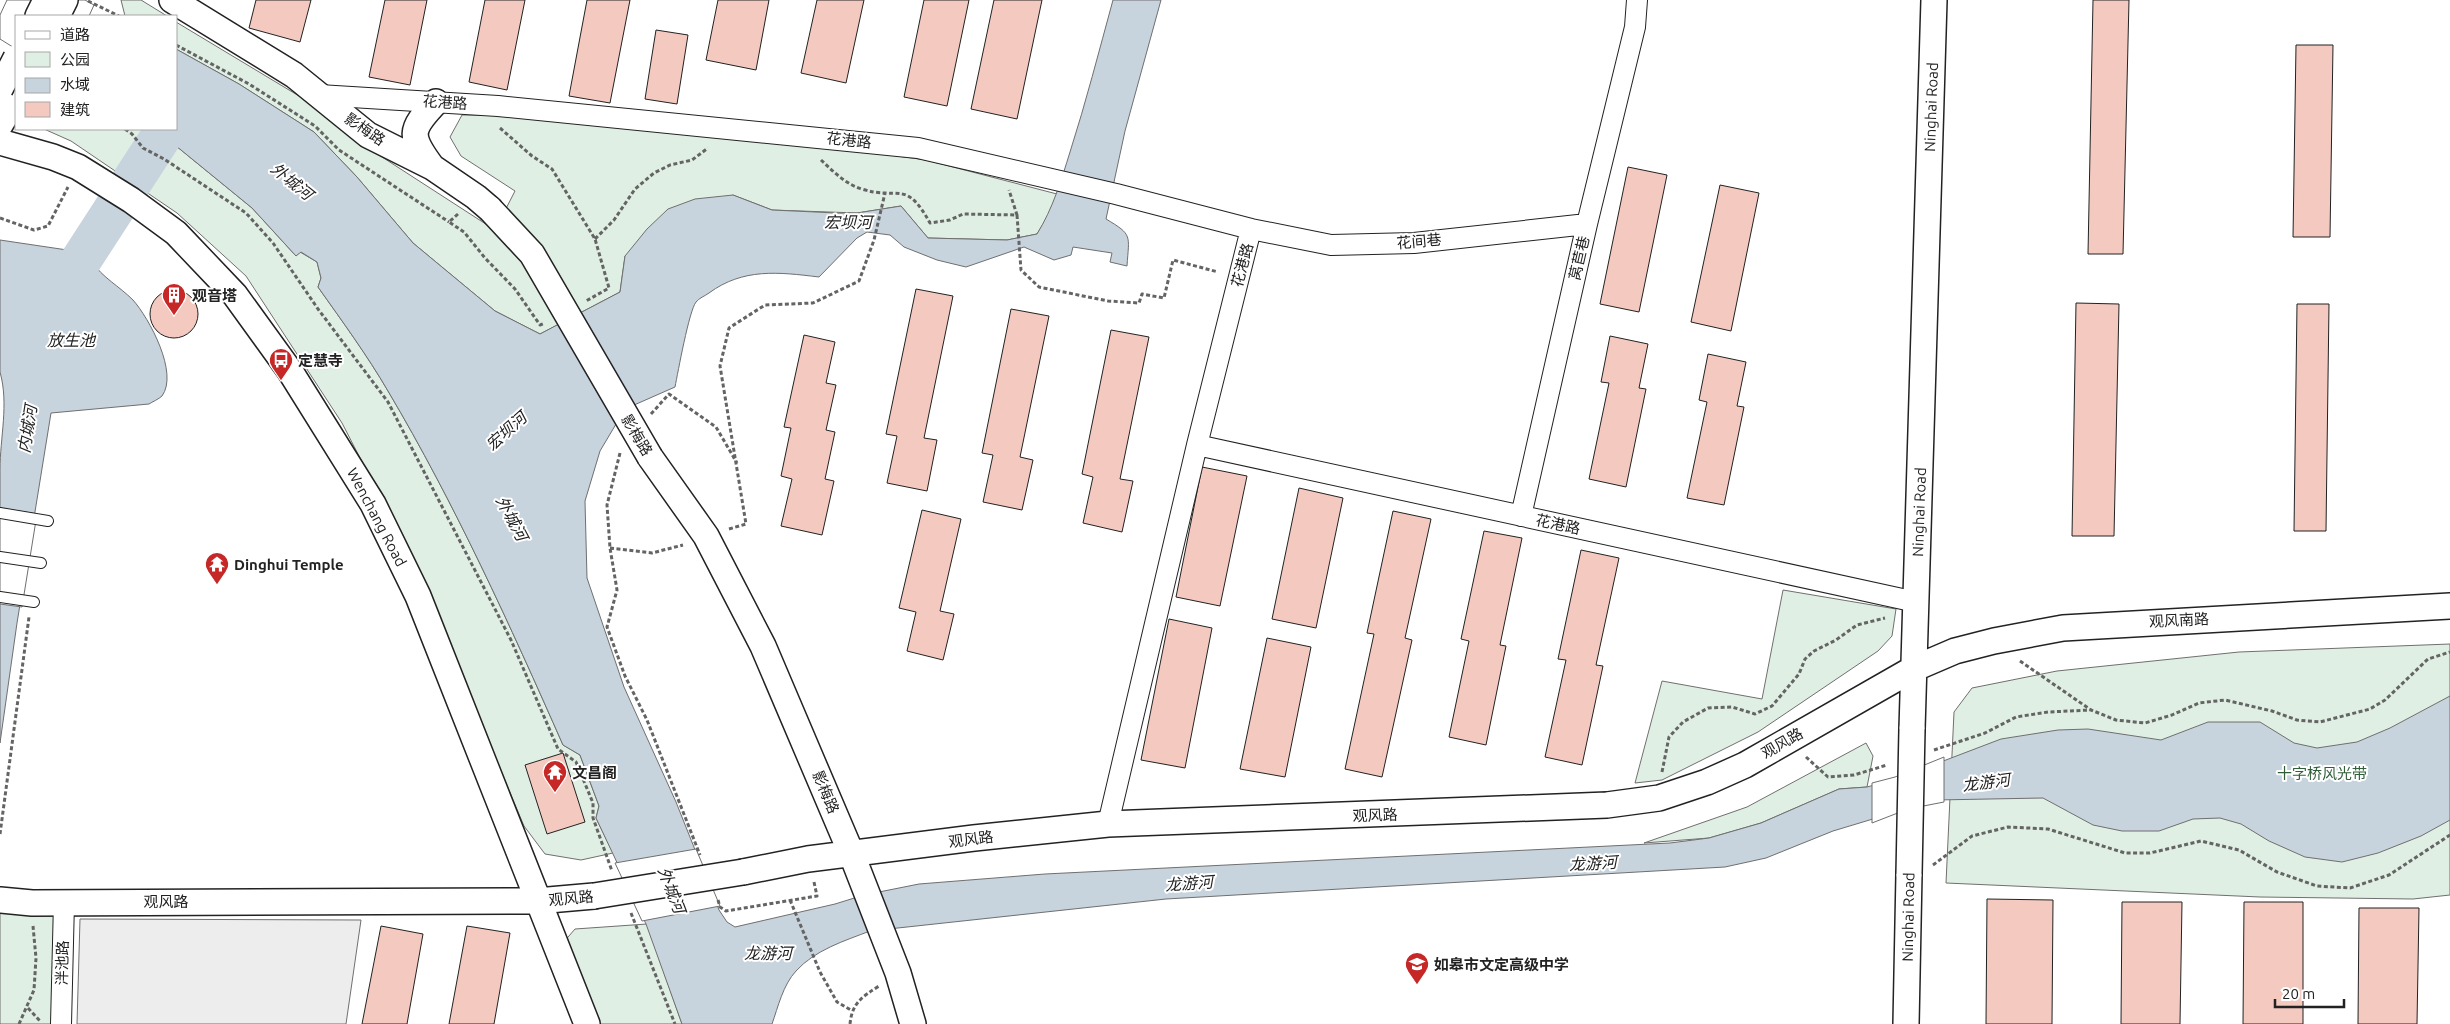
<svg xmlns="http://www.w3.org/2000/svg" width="2450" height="1024" font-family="Ubuntu,'Noto Sans SC',sans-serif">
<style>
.green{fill:#e0efe3;stroke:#6f6f6f}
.parking{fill:#ededed;stroke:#6f6f6f}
.water{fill:#c7d3dd;stroke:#6f6f6f}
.pier{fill:#fff;stroke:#6f6f6f}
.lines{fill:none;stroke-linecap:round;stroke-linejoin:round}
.river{stroke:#c7d3dd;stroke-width:41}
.building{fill:#f3c9c0;stroke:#222}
.service-casing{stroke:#222;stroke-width:12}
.minor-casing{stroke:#222;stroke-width:22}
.tertiary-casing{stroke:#222;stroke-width:28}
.path{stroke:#646464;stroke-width:3;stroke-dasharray:4 2.5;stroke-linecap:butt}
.service{stroke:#fff;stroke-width:10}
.minor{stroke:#fff;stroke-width:20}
.tertiary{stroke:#fff;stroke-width:25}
.tertiary-bridge-casing{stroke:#222;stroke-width:28;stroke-linecap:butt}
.tertiary-bridge{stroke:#fff;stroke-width:25}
.labels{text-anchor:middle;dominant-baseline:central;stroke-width:4;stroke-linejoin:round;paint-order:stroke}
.street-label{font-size:15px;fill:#222;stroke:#fff}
.poi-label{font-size:15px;font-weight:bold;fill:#222;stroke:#fff;text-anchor:start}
.park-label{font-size:15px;fill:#2f5e38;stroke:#fff}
.water-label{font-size:16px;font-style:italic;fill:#222;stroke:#fff}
</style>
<rect width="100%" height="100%" fill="#fff"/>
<path class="green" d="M121,0h20l26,16h-42z
M176,22l143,86 29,27 147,95 20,-39 -54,-35 -11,-19 12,-22h51l234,20 179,25 131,34 -9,22 -11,18 -30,6 -79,-2 -27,-32 -44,7 -85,-3 -39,-15 -108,61 -5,36 -80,42 -45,-23 -82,-68 -56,-66 -43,-45 -75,-48 -63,-35z
M44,129h99l10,15 17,-3 82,67 44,48 4,-4 17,10 4,16 -3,9c24,34 49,68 70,104 67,113 122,234 175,354l17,10 19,51 -3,12 17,35 -32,7 -36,-6 -21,-28 -110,-260 -38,-77 -34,-66 -96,-147 -69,-63 -106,-72z
M1783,590l113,19 -4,27 -14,15 -120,81 -96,48 -27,3 27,-102 100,18z
M2450,644v251l-37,4 -153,-2 -314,-14 8,-171 18,-24 85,-17 182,-19z
M1866,743l7,13 -6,31 -28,2 -78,34 -52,15 -65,5 103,-36z
M0,910l61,6 -3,108h-58z
M647,924l35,100h-86l-34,-80 13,-15z"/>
<path class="parking" d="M80,919l281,1 -15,104h-269z"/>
<path class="water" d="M1113,0h48l-36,131 -19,88c27,16 23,16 21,47l-17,-4 2,-9 -39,-6 -2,8 -17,5 -30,-13 -58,20 -29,-7 -33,-13 -14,-12 -23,-3 -10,6 -38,39c-41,-5 -76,-9 -110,16 -4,3 -10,5 -13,9 -7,9 -18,70 -21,85l-50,22 -25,42 -15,50 2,77 37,109 52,115 43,108 8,12 8,5 100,-23 29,-9 55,-11 126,-10 625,-31 39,-5 52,-15 78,-34 28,-2 29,-8 105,-40 57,-9 30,-1 73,11 47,-18h52l34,21 23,5 40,-6 33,-14 60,-32v124l-29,16 -43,17 -36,9 -37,-5 -36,-16 -28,-17 -21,-6 -27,1 -34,12h-37l-29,-6 -50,-27 -107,2 -103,31 -67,27 -41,9 -559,32 -296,32c-26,10 -55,19 -74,40 -13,14 -18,36 -24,53h-90l-36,-100 -50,-106 3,-12 -19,-51 -17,-10c-53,-120 -108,-241 -175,-354 -21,-36 -46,-70 -70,-104l3,-9 -4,-16 -16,-10 -5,4 -44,-48 -82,-67 -17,3 -10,-15h33v-80l63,35 75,48 43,45 56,66 82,68 45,23 80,-42 5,-36 22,-27 21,-20 27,-10 38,-4 39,15 65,3h20l44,-7 27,32 79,2 30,-6c16,-26 24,-53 33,-82 16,-50 29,-101 43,-152z
M94,221l14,11 -17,29c12,17 28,25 42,39 16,18 46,73 29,96 -3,3 -10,6 -13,8l-98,9 -34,210 -17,120c0,-91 0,-182 0,-273 0,-33 9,-66 0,-98v-132l74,11z"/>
<path class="pier" d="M7,0h78l9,5 -5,11h-73v33l-16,-10v-24z
M0,508l37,6 -15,93 -22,-3z
M1944,757v45l-36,7 -36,14v-40l23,-6z
M696,849l24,57 -78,15 -27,-58z"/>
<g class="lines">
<path class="river" d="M72,274l94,-145"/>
</g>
<path class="building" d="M256,0h55l-11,42 -51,-14z
M385,0h42l-17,85 -41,-8z
M485,0h40l-18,90 -38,-8z
M587,0h43l-20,103 -41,-7z
M718,0h51l-13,70 -50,-10z
M817,0h47l-18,83 -45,-10z
M924,0h45l-22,106 -43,-9z
M994,0h48l-25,119 -46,-10z
M2093,0h36l-6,254h-35z
M656,30l32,5 -11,69 -32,-5z
M2296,45h37l-3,192h-37z
M1628,167l39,8 -28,137 -39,-8z
M1720,185l39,8 -28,138 -40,-9z
M916,289l37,7 -29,142 13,2 -10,51 -40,-8 10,-47 -11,-2z
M150 314a24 24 0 1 1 48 0a24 24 0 1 1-48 0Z
M2076,303l43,1 -5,232h-42z
M2297,304h32l-3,227h-32z
M1011,309l38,7 -29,141 13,3 -11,50 -39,-8 10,-47 -11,-2z
M1111,330l38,7 -29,142 13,2 -11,51 -39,-9 10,-46 -11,-3z
M804,335l31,7 -9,41 10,2 -10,45 9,2 -10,47 9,2 -12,54 -41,-9 11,-47 -11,-3 10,-48 -7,-1z
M1610,336l38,8 -9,44 7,1 -20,98 -37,-8 20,-96 -8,-1z
M1708,354l38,8 -9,44 7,1 -20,98 -37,-7 20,-96 -8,-2z
M1202,467l45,9 -27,130 -44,-9z
M1299,488l44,10 -27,130 -44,-9z
M922,510l39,9 -21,92 14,3 -11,46 -36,-9 9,-39 -17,-4z
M1393,511l38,8 -26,119 7,2 -30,137 -37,-8 29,-135 -7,-1z
M1484,531l38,7 -22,107 6,1 -20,99 -37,-8 20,-96 -8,-2z
M1581,550l38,8 -23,107 7,1 -21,99 -37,-8 21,-97 -8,-1z
M1169,619l43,9 -27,140 -44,-8z
M1267,638l44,9 -26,130 -45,-8z
M563,753l22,69 -38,12 -22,-69z
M1987,899l66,1 -1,124h-66z
M2122,902h60l-2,122h-59z
M2244,902h59v122h-60z
M2359,908h60l-2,116h-59z
M381,926l42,8 -16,90h-45z
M467,926l43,7 -16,91h-45z"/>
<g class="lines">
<g class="service-casing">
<path id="service" d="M0,513l48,8
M0,557l41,6
M0,597l34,5"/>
</g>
<g class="minor-casing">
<path id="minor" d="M319,95l179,11 420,42 198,46 135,35 -54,216 719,157
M1251,229l80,16 83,-2 173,-19
M1521,516l66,-292 48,-197 2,-27
M1108,824l89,-379
M61,1024l3,-122"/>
</g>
<g class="tertiary-casing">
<path id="tertiary" d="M172,0l122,75 74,60 64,32 44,30 14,12
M38,16l8,-16
M57,16l8,-16
M0,125l16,-27
M0,142l53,15 25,10 53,33 45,33 59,62 55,76 83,133 45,92 169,428
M432,167c-23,-31 -23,-37 4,-65
M650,457l56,79 57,110 89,209 46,118 15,51
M1912,729l22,-729
M743,872l65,-13 166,-21 134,-14 499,-19 52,-7 48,-16 38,-17 168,-96 42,-18 39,-10 69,-13 387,-22
M0,900l32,3 505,-2 57,-5
M1906,1024l3,-150"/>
</g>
<path class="path" d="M88,1l31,15
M176,45l73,39 66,42 24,24 110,72
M500,128l32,28 20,13 43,70 14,49 -23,13
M125,129l7,5 11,14 21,11 82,54 27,30 45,66 70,93 123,238 47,109 18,13 17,41v15l19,53
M821,160c12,11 24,24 41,29 37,12 43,-11 68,34l20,-3 13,-6 54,1 -8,-25
M458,214l-9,8 15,10 21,26 30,31 25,36 5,-2
M1017,215l4,55 18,17 69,14 31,2 3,-9 22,4 9,-38 45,12
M0,218l34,12 14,-4 20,-39
M595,239l19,-19 21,-31 19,-16 16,-8 22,-5 16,-12
M651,414l18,-20 47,33 21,36
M620,453l-13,52 3,43 7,42 -10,37 18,49 22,44 53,135
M729,529l17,-5 -26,-158 9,-38 36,-23 48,-2 46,-22 15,-41 11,-47
M610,548l42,5 31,-8
M2020,661l71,49 25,10 29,3 27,-8 27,-12 26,-3 47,11 25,9 23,2 50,-13 15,-9 43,-41 22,-7
M1934,750l51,-17 31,-16 32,-5 42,-2
M1806,757l22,20 26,-2 33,-10
M1662,772l7,-35 14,-15 25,-14 24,-1 23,7 17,-8 27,-32 6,-15 9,-8 22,-11 21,-15 28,-7
M0,834l29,-217
M1933,865l39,-29 36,-9 40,2 77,24h25l51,-12 38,9 38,22 40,14 33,2 39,-13 61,-40
M718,900l2,7 6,4 91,-15 -3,-14
M790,900l30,72 17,30 14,8
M631,913l44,111
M28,1008l12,13
M19,1024l15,-34 2,-32 -3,-32
M850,1024c2,-21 12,-27 29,-38"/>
<use href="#service" class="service"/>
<use href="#minor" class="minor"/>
<use href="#tertiary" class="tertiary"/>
<g class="tertiary-bridge-casing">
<path id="tertiary-bridge" d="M0,89l16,-31
M490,209l42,45 118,203
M1909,874l3,-145
M594,896l149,-24"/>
</g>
<use href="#tertiary-bridge" class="tertiary-bridge"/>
</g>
<defs>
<g id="building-pin" transform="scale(1.25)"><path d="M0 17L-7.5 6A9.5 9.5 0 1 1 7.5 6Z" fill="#c62828" stroke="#fff"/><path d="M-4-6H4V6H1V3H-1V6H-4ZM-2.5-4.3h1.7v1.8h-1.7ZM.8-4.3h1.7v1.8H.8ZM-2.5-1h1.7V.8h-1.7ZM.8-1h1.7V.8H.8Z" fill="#fff"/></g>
<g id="bus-pin" transform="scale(1.25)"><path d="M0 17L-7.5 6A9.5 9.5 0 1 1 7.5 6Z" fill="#c62828" stroke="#fff"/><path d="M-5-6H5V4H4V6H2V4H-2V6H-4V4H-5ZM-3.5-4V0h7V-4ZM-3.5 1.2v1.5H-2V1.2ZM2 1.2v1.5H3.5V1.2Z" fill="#fff"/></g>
<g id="temple-pin" transform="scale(1.25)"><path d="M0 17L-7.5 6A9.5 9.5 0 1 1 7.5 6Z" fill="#c62828" stroke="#fff"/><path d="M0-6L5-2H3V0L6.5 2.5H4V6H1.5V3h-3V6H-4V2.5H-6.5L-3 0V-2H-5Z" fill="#fff"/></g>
<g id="school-pin" transform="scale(1.25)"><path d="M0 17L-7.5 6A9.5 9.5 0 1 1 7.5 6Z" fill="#c62828" stroke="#fff"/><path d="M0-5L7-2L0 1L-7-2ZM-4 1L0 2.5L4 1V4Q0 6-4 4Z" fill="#fff"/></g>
</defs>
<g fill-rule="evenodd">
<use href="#building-pin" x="174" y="295"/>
<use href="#bus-pin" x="281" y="360"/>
<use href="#temple-pin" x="217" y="564"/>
<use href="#temple-pin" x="555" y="772"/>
<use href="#school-pin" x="1417" y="964"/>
</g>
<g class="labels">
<g class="street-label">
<text transform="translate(445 102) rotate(4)">花港路</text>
<text transform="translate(1931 107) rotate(-88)">Ninghai Road</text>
<text transform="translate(365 129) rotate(34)">影梅路</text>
<text transform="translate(849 140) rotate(6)">花港路</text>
<text transform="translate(1419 241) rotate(-5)">花间巷</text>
<text transform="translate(1579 258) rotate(-77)">莴苣巷</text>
<text transform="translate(1242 265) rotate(-75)">花港路</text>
<text transform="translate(637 435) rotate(59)">影梅路</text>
<text transform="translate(1919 512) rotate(-88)">Ninghai Road</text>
<text transform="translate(377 517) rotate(62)">Wenchang Road</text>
<text transform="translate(1558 524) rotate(12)">花港路</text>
<text transform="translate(2179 620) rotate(-3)">观风南路</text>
<text transform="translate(1782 743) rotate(-30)">观风路</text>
<text transform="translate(826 792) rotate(67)">影梅路</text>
<text transform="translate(1375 815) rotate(-2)">观风路</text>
<text transform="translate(971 839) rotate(-7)">观风路</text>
<text transform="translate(571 898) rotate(-5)">观风路</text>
<text x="166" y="901">观风路</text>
<text transform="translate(1908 917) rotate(-89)">Ninghai Road</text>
<text transform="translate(62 963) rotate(-89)">泮池路</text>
</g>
<g class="poi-label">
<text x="192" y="295">观音塔</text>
<text x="298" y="360">定慧寺</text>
<text x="234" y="564">Dinghui Temple</text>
<text x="572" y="772">文昌阁</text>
<text x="1434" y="964">如皋市文定高级中学</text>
</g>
<g class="park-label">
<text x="2322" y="773">十字桥风光带</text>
</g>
<g class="water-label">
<text transform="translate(292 181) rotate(39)">外城河</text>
<text x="848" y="222">宏坝河</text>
<text x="71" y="340">放生池</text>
<text transform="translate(27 429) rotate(-81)">内城河</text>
<text transform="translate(506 431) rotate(-42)">宏坝河</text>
<text transform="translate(512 518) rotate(62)">外城河</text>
<text transform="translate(1986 782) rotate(-7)">龙游河</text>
<text transform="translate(1593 863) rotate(-3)">龙游河</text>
<text transform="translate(1189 883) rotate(-4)">龙游河</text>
<text transform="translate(672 890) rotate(69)">外城河</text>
<text x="768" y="953">龙游河</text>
</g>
</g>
<rect x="15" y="15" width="162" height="115" fill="#ffffff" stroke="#a7a7a7"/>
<rect x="25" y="31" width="25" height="8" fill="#ffffff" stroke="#a7a7a7"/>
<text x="60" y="40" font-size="15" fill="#222222">道路</text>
<rect x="25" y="52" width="25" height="15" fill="#e0efe3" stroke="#a7a7a7"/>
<text x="60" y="65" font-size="15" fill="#222222">公园</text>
<rect x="25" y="78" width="25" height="15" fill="#c7d3dd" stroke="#a7a7a7"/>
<text x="60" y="90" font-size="15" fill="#222222">水域</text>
<rect x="25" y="102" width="25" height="15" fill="#f3c9c0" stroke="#a7a7a7"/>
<text x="60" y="115" font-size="15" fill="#222222">建筑</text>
<path d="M2275 999v8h69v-8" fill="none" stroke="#222222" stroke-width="2.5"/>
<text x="2282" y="999" font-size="15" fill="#222222" stroke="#ffffff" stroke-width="4" paint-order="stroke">20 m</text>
</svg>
